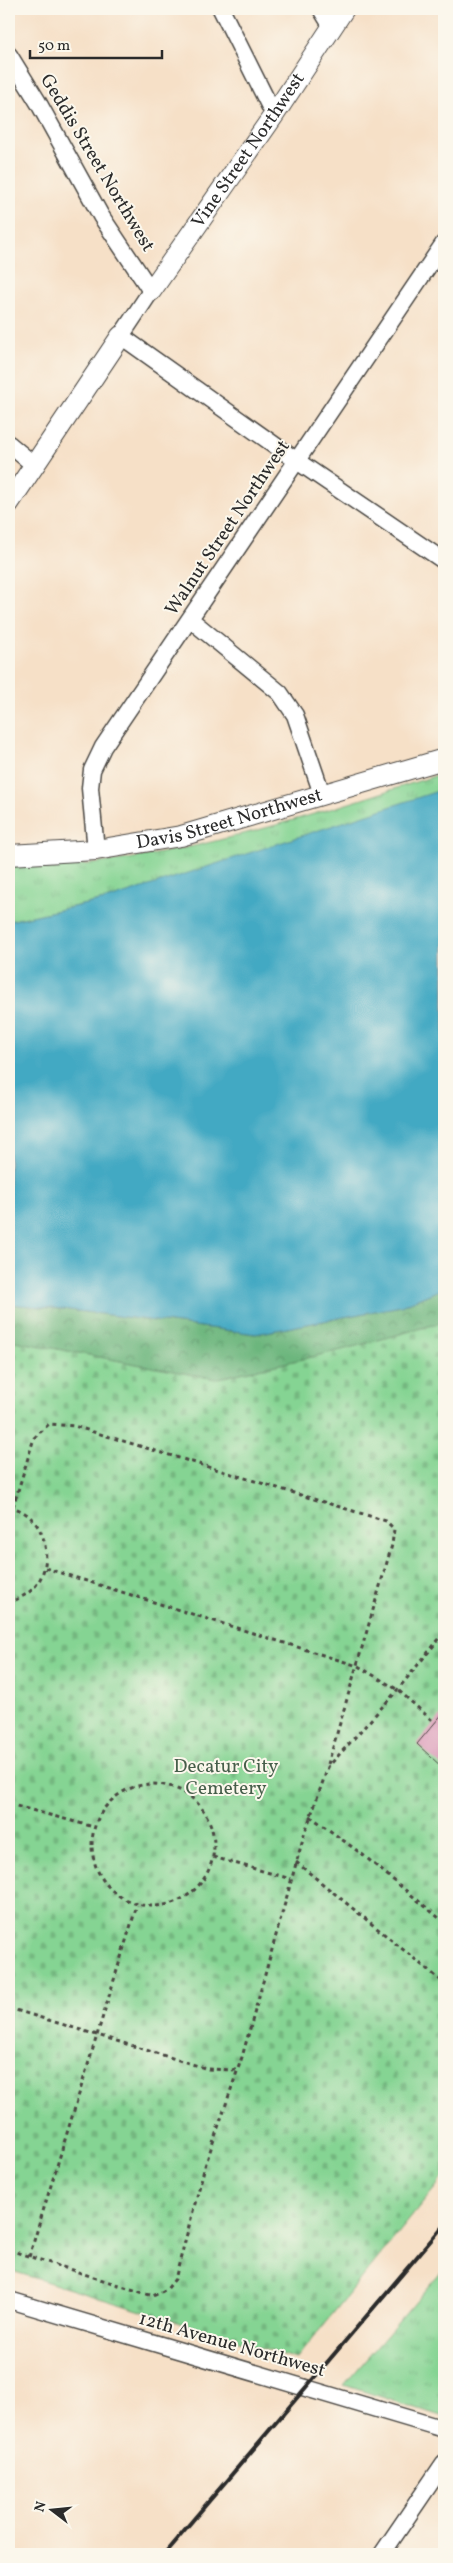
<svg xmlns="http://www.w3.org/2000/svg" width="453" height="2563" font-family="Vollkorn,serif">
<style>
.forest{fill:url(#forest-crowns);stroke:#4c7054}
.cemetery{fill:url(#cemetery-stones);stroke:#58805f}
.park{fill:url(#park-tufts);stroke:#58805f}
.water{fill:#43a9c3;stroke:#376a77}
.building{fill:#d58ab0}
.lines{fill:none;stroke-linecap:round;stroke-linejoin:round}
.minor-casing{stroke:#494642;stroke-width:19}
.tertiary-casing{stroke:#494642;stroke-width:22}
.path{stroke:#494642;stroke-width:3;stroke-dasharray:4 4;stroke-linecap:butt}
.minor{stroke:#fff;stroke-width:16}
.tertiary{stroke:#fff;stroke-width:20}
.rail{stroke:#2b2b2b;stroke-width:4}
.labels{text-anchor:middle;dominant-baseline:central;stroke-width:4;stroke-linejoin:round;paint-order:stroke}
.street-label{font-size:19px;fill:#2b2b2b;stroke:#fbf7ec}
.park-label{font-size:19px;fill:#465e4a;stroke:#fbf7ec}
</style>
<defs>
<pattern id="forest-crowns" width="20" height="18" patternUnits="userSpaceOnUse" patternTransform="scale(1.25)"><rect width="20" height="18" fill="#6cb67d"/><path d="M2 6a3 3 0 1 1 6 0M12 15a3 3 0 1 1 6 0" fill="none" stroke="#599467"/></pattern>
<pattern id="cemetery-stones" width="16" height="16" patternUnits="userSpaceOnUse" patternTransform="scale(1.25)"><rect width="16" height="16" fill="#85d493"/><path d="M2 7V4a2 2 0 0 1 4 0v3zM10 15v-3a2 2 0 0 1 4 0v3z" fill="#73b67f"/></pattern>
<pattern id="park-tufts" width="24" height="20" patternUnits="userSpaceOnUse" patternTransform="scale(1.25)"><rect width="24" height="20" fill="#85d493"/><path d="M3 7l-1-3M5 7V3M7 7l1-3M15 17l-1-3M17 17v-4M19 17l1-3" fill="none" stroke="#73b67f"/></pattern>
</defs>
<rect width="100%" height="100%" fill="#fbf7ec"/>
<filter id="ink" filterUnits="userSpaceOnUse"><feTurbulence type="fractalNoise" baseFrequency=".02" numOctaves="2"/><feDisplacementMap in="SourceGraphic" scale="10" xChannelSelector="R" yChannelSelector="G"/><feConvolveMatrix kernelMatrix="1 2 1 2 8 2 1 2 1" color-interpolation-filters="sRGB"/></filter>
<filter id="wash" filterUnits="userSpaceOnUse"><feTurbulence type="fractalNoise" baseFrequency=".0096" numOctaves="4" result="noise"/><feDisplacementMap in="SourceGraphic" scale="20" xChannelSelector="R" yChannelSelector="G"/><feGaussianBlur stdDeviation="1.12" result="paint"/><feColorMatrix in="noise" values="0 0 0 0 0 0 0 0 0 0 0 0 0 0 0 0 0 1.4 0 .05"/><feComposite in="paint" operator="in"/></filter>
<g filter="url(#wash)">
<rect width="100%" height="100%" fill="#f6e0c7"/>
<path class="forest" d="M444,1288v34l-102,28 -127,29 -206,-39v-36l53,5 194,25 145,-28z"/>
<path class="cemetery" d="M444,1322v855l-148,182 -287,-89v-930l206,39 127,-29z"/>
<path class="park" d="M444,773v23l-335,103 -100,22v-55c32,0 66,1 98,-4 115,-16 227,-54 337,-89z
M444,2269v148l-100,-32z"/>
<path class="water" d="M444,789v499l-43,18 -145,28 -194,-25 -53,-5v-383l100,-22z"/>
<g id="blocks">
<path class="building" d="M444,1712v57l-27,-25z"/>
</g>
</g>
<g filter="url(#ink)">
<use href="#blocks" fill-opacity="0" stroke="#494642" stroke-width="1"/>
<g class="lines">
<g class="minor-casing">
<path id="minor" d="M221,9l53,106
M321,9l11,18
M9,55l29,47 63,114 50,75 -30,45 176,125 147,100
M9,444l25,21
M190,619l90,74 15,22 27,79
M96,850l-6,-62 2,-18 11,-23 341,-504
M9,2300l435,129
M382,2554l62,-91"/>
</g>
<g class="tertiary-casing">
<g id="tertiary">
<path id="s1" d="M151,291l123,-176 70,-106"/>
<path d="M9,503l112,-167"/>
<path id="s2" d="M9,855l87,-5 85,-14 263,-77"/>
</g>
</g>
<path class="path" d="M9,1507c34,5 47,50 28,77 -7,10 -18,14 -28,19
M13,1507l21,-69 15,-14 25,2 312,95 8,8 -2,16 -64,219
M45,1568l313,98 40,24 37,33
M92 1845a61 61 0 1 1 122 0a61 61 0 1 1-122 0Z
M9,1804l85,23
M310,1816l53,39 81,67
M213,1857l78,22
M296,1862l148,121
M9,2008l199,61 30,1
M9,2250l144,46 14,-7 8,-10 30,-113 37,-109 62,-222 24,-68 66,-73 50,-61
M29,2257l108,-352"/>
<use href="#minor" class="minor"/>
<use href="#tertiary" class="tertiary"/>
<path class="rail" d="M164,2554l280,-329"/>
</g>
</g>
<g class="labels">
<g class="street-label">
<text stroke="none"><textPath href="#s1" startOffset="171">Vine Street Northwest</textPath></text>
<text transform="translate(97 163) rotate(59)">Geddis Street Northwest</text>
<text transform="translate(228 528) rotate(-56)">Walnut Street Northwest</text>
<text stroke="none"><textPath href="#s2" startOffset="224">Davis Street Northwest</textPath></text>
<text transform="translate(232 2345) rotate(16)">12th Avenue Northwest</text>
</g>
<g class="park-label">
<text x="226" y="1767">Decatur City<tspan x="226" dy="22">Cemetery</tspan></text>
</g>
</g>
<rect width="453" height="2563" fill="none" stroke="#fbf7ec" stroke-width="30"/>
<g transform="translate(52 2510) rotate(286)" stroke="#fbf7ec" stroke-width="4" paint-order="stroke">
<path d="M0-4L9 19L0 12L-9 19Z" fill="#2b2b2b"/>
<text y="-8" font-size="14" font-weight="bold" text-anchor="middle" fill="#2b2b2b">N</text>
</g>
<path d="M30 50v8h132v-8" fill="none" stroke="#2b2b2b" stroke-width="2.5"/>
<text x="38" y="50" font-size="15" fill="#2b2b2b" stroke="#fbf7ec" stroke-width="4" paint-order="stroke">50 m</text>
</svg>
